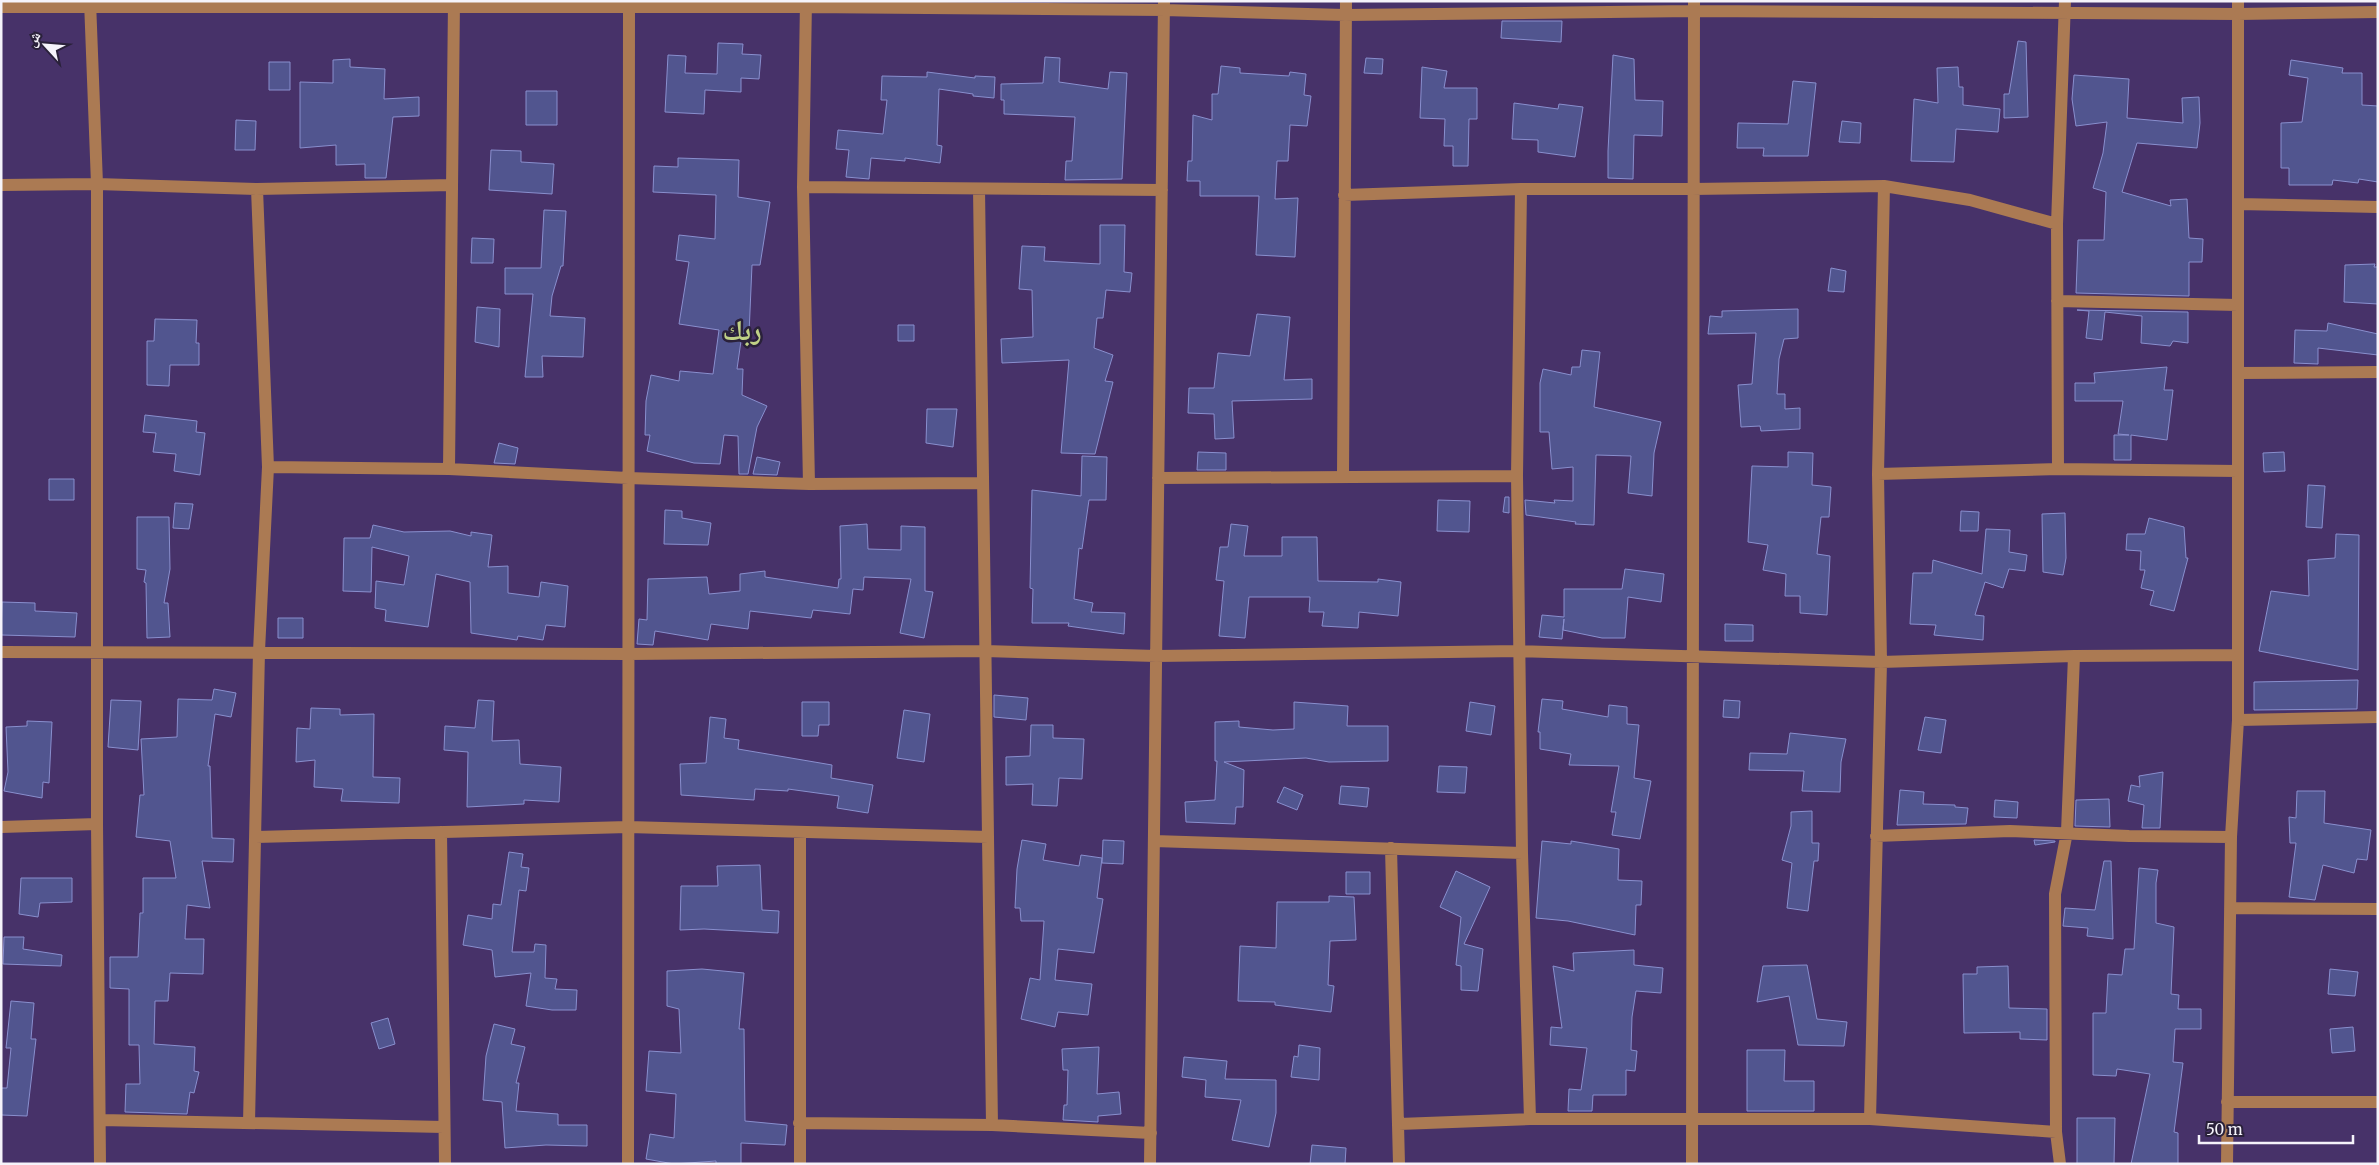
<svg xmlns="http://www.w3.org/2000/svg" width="2379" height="1165" font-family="Merriweather,'Noto Naskh Arabic',serif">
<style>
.building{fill:#51558f;stroke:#898fce}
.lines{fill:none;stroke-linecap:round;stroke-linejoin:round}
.minor{stroke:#ab7a53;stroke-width:12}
.labels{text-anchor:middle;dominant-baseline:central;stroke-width:5;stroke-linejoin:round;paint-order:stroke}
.town-label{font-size:28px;font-weight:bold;fill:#c0d186;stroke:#2a213a}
</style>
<rect width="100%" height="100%" fill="#473269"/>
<path class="building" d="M1502,21h60l-1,21 -60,-4z
M2018,41l8,1 2,75 -24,1v-24h5z
M718,43l25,1 -1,10 19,1 -2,24 -18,-1v14l-36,-2 -1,24 -39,-2 3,-57 18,1 -1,17 32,1z
M1613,55l21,4 1,41 28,1 -1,35 -28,-1 -1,44 -25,-1v-27z
M1045,57l15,1 -1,24 49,7 2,-17 17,1 -5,106 -57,1 1,-19h6l3,-44 -71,-3v-14h-3v-16l42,-1z
M1366,58l17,1 -1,15 -18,-1z
M350,59v8l35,2 -1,30 35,-2v19l-26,1 -7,61h-21v-14l-29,1v-20l-36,3v-66l33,1v-23z
M2291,60l52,8 -1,5h20v32l16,1v76l-19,-3 -1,4 -25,-3 -1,5h-43v-17h-8v-45l21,-1 6,-44 -19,-3z
M269,62h21v28h-21z
M1221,66l19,2v5l49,3 1,-4 16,2 -2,21 7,1 -4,30 -17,-1 -2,36h-11l-2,38 23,-1 -3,59 -39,-2 3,-59h-59v-15h-13l1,-20h4l1,-46 19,5v-26h6z
M1422,67l25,4 -3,17h33v31h-8l-1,47h-15v-20h-9l1,-27 -25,-1z
M1958,67l1,20h4v18l37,4 -2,23 -42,-3 -2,33 -43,-1 3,-62 24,4 -1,-35z
M927,72l48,6v-2l20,1 -1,21 -21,-2v-2l-34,-5 -2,56 5,1 -2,17 -35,-5v3l-34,-3 -2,21 -23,-2 3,-27 -13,-1 2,-19 45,4 4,-34h-6l1,-24 45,1z
M2074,75l55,4 -2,39 56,5 -1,-25 17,-1 1,26 -3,25 -60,-5 -15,49 49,14 -1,-6 17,-1 2,39 14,1 -1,23h-13v34l-113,-3 2,-53h26l2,-48 -13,-4 10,-35 4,-31 -31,4 -4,-27z
M1793,81l23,2 -8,73h-45l1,-8h-27l1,-25 50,1z
M526,91h31v34h-31z
M1514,103l44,6 1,-5 24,3 -8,50 -37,-5v-12l-26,-1z
M236,120l20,1 -1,29h-20z
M1842,121l19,2 -1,20 -21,-1z
M491,150l30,1v11l33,2 -2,30 -63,-4z
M678,158l61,2 -1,37 32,5 -10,63h-8l-3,69h-7l-5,35h6l-1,26 25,11 -10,21 -9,47h-9l-1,-38 -14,-1 -4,29 -26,-1 -47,-12 3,-16h-5l1,-34 5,-26 28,6 1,-10 33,3 6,-44 -40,-6 10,-62 -13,-2 3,-25 36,4 1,-44 -63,-3 1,-26 24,1z
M544,210l22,1 -3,55h-2l-9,30 -2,20 35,2 -2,39 -41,-1 1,21h-18l8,-83h-28v-26h36z
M1100,225h25l-1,47 8,1 -2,19 -24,-2 -3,28h-6l-3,30 19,7 -8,26 8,1 -18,72 -34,-1 8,-93 -67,3 -1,-24 32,-2 -1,-47 -13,-1 3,-43 23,1 -1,14 56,3z
M472,238l22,1 -1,24h-22z
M2375,264l-1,3h4v37l-34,-2 1,-37z
M1831,268l15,3 -2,21 -16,-1z
M477,307l23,2 -1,38 -24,-5z
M1798,309v29l-14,1 -5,20 -2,35h8v15l15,-1v21l-39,2 -1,-5 -19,1 -3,-42 14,-1 4,-51 -48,1 2,-18 12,1v-6z
M2077,310l111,2v31l-15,-2 -3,5 -29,-3 1,-27 -37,-4 -3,28 -16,-2 3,-27z
M1257,314l33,3 -6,63 28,-1v20l-80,2 2,37 -19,1 -1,-25 -26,-1 1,-25h25l4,-35 32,3z
M155,319l42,1 -1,23h3v22h-29l-1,21 -22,-1v-44h7z
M2328,323l50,11v21l-60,-7v16l-24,-1 1,-33 32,1z
M898,325h16v16h-16z
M1582,350l18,2 -6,55 67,15 -7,31 -2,43 -24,-3 3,-37 -35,-1 -2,70 -19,-1 1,-2 -50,-7 -1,-15 30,3 -1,-3 19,1v-34l-21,2 -3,-37h-9v-49l3,-14 28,6 1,-8h8z
M2167,367l-3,23h9l-6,50 -36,-5v25h-17v-25h15l-11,-1 5,-33h-48v-18h20l-1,-10z
M927,409h30l-4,38 -27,-4z
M145,415l52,6 -1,11 9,1 -5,42 -26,-4 2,-17 -23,-2 3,-19 -13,-1z
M499,443l19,5 -3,16 -21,-1z
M1198,452l28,1v17h-29z
M1788,452l25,1 -1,32 19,2 -2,30h-8l-4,37 13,2 -3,59 -27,-2v-17h-15l1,-22 -23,-4 5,-25 -20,-3 4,-76 36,1z
M2284,452l1,19 -21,1 -1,-19z
M1082,456l25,1 -1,43h-17l-7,49 -3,-1 -5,51 19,4 -2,9 34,1 -1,21 -56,-8 1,-3h-37l1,-34 -3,-1 2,-98 49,6z
M757,457l23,5 -3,13 -24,-1z
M49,479h25v21h-25z
M2308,485l17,1 -3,42 -16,-1z
M1505,497h4v16l-6,-1z
M1438,500l32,1 -1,31 -32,-1z
M175,503l18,1 -4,25 -16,-1z
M665,510l17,1v7l29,5 -3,22 -44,-1z
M1961,511l18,1 -1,19h-18z
M2065,513l1,45 -3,17 -20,-3 -1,-58z
M137,517h32l1,52 -6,34h4l2,34 -23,1 -1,-55 -2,-1 2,-12 -9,-1z
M2149,518l35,9 2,31h2l-14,53 -24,-6 4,-14 -13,-3 4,-18h-5l1,-19 -15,-1 1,-16h18z
M867,524l1,25 33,1v-24l24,1v64l8,1 -9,46 -24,-5 11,-54 -47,-2 -1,13 -10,-1 -3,25 -37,-4 -2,8 -61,-7 -2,18 -37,-5 -3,16 -53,-9 -2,14 -16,-1 2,-25 8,1 1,-41 59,-2 2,17 31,-3v-17l25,-3v6l73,11 1,-9h2l-1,-53z
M1231,524l17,2 -4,30h38v-19h35l1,44 60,1v-3l23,3 -3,34 -39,-4 -1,16 -36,-2 2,-14h-15l1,-15h-61l-4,41 -26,-2 5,-55 -8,-1 4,-33h8z
M373,525l31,7 46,-1 21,5v-4l21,3 -4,32 20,-1v27l31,4 2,-15 27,4 -3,41 -19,-2 -3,15 -25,-4 -1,4 -46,-7 -1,-51 -34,-8 -8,53 -43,-6 1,-11 -11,-2 1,-27 28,4 5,-29 -37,-9 -1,45 -28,-1 1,-53h26z
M1986,529l24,1 -1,22 18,3 -2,16 -16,-2 -6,19 -18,-6 -10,33 9,1 -1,24 -49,-5 2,-10 -26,-1 3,-51h19l1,-13 49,14z
M2336,534l23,1 -1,135 -99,-19 12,-60 38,5 -1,-36 27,-2z
M1625,569l39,5 -3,28 -33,-5 -3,41h-23l-39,-8 1,-11 -2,20 -23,-2 3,-22 22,2v-28h58z
M2,602l33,1v8l42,2 -2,24 -74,-2z
M278,618h25v20h-25z
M1725,624l28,1v16h-28z
M2358,680l-1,29 -103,1v-28z
M214,689l22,4 -5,24 -16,-3 -7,52h2l2,72 22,1 -1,23 -31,-1 8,47 -23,-3 -2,34h19l-1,35 -33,-1 -2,28h-13l-1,43 41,3 -1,24 5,1 -5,21 -4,-1 -3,22 -62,-2 1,-28h14l-1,-39h-10v-56l-19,-1v-31h28l2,-44h3v-35h33l-6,-37 -34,-4 4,-42h4l-3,-56 36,-2 1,-38 34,1z
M994,695l34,3 -2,22 -32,-3z
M1542,699l21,2 -1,8 46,8 1,-12 18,2v17l12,1 -5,53 17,3 -11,58 -28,-4 4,-23h-5l8,-46 -50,-1 2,-11 -31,-5v-17h-2z
M111,700l30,1 -3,49 -30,-3z
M478,700l16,1 -2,40 27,-1 1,24 41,3 -2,35 -35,-2v4l-57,3 1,-55 -24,-2 1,-24 30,2z
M1724,700l16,1 -1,17 -16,-1z
M802,702h27v23h-10l-1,11h-16z
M1294,702l54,4 -1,20h41v35l-59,1 -23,-4 -82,4 20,8 -1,37h-7l-1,17 -49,-2 -1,-20 30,-2 2,-39h-2v-39l24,-1v6l34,3 21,-1z
M1470,702l25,4 -4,29 -25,-4z
M311,708l29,1v6l34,-1 -1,63 27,1 -1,25 -58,-2 2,-12 -29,-2 1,-27 -19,2 1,-34 13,1z
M904,710l26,4 -6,48 -27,-4z
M710,717l16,2 -2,19 15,2 -1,9 94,16 -1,13 42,7 -5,28 -31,-5 2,-12 -51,-7v2l-33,-2 -1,11 -73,-5 -1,-31 26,-1z
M1925,717l21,3 -5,33 -23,-3z
M27,721l25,1 -3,61 -6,-1 -1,16 -38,-7 4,-19 -2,-45 21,-1z
M1031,725h22v13l31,1 -2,40 -23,-1 -2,28 -25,-1 1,-21 -27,1v-28l24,-1z
M1790,733l56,6 -5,23 -1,30 -38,-1 2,-20 -55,-1 1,-17 37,1z
M1439,766l28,1 -2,26 -28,-1z
M2163,772l-3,56h-18l2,-23 -16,-4 3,-16 9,2 -1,-11z
M1341,786l28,2 -2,19 -28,-3z
M1284,787l19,8 -6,15 -20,-8z
M1900,790l24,2 -1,12 32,1v2l13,1 -2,16 -69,1z
M2297,791h28l-1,32 47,7 -4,30 -10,-1 -3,14 -31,-8 -8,35 -26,-3 7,-54h-6l-1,-26 7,1z
M2109,799l1,28 -35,-1 1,-26z
M1995,800l23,2 -1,16 -23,-1z
M1812,811v32h7l-1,18h-4l-6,50 -21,-3 5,-45 -10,-3 9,-34v-14z
M1022,840l24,4 -3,16 36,6 2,-11 21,3 -5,40 6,1 -9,54 -36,-4 -3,31 37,4 -4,31 -30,-3 -3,15 -34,-8 9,-41 10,2 4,-59h-23l-1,-13h-5l2,-39z
M1103,840l21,1 -1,23 -21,-1z
M2034,840l21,1v1l-20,3z
M1542,841l29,3v-3l48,8 -1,31 24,1 -1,24h-5l-1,30 -67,-14 -32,-3z
M509,852l14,2 -2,13 8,1 -3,23 -7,-1 -7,62h22l1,-8 11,1 -1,33 12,1 -2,10 22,1 -1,20h-24l-26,-4 5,-33 -36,4 -3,-27 -29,-5 5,-30 24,4 1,-15 8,1z
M2104,861h7l2,78 -26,-3 1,-8 -25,-2 2,-18 30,2z
M760,865l2,45 17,1 -1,22 -74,-4 -24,1 1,-44h37l-1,-20z
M2139,868l19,2 -2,13v40l18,4 -3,67 8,1 -1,14h23v20h-26l-2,33 10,1 -9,69 4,1v31h-47l19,-90 -33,-5 -1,7 -23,-1v-62h13l2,-39 14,1 3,-26h9z
M1456,871l34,16 -26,57 19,5 -5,42 -17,-1v-24l-5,-1 5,-48 -21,-10z
M1346,872h24v22h-24z
M21,878h51v24l-32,1 -2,14 -19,-3z
M1329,896l25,1 2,43 -26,1 -2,44 6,1 -3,26 -56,-7v-3l-37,-1 2,-55 36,2 1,-46h52z
M4,937h20l-1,12 39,6 -1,11 -58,-2z
M1634,950v15l29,3 -2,25 -25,-2 -4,26 -1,33 6,1 -2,20 -9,-1v25h-33l-1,16h-24l1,-22 12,1 6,-42 -37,-3 1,-18 11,1 -9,-62 21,5 -1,-18z
M1807,965l10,54 30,3 -3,24 -46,-1 -9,-49 -32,6 6,-36z
M2008,966l1,42 38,1v31l-27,-1v-7l-56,1 -1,-59h14v-7z
M702,969l42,4 -5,56h5l1,92 42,4 -2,20 -44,-2v21h-25v-3l-42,3 -28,-5 4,-25 24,4 2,-44 -30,-3 3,-40 32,2 -2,-44 -12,-3v-35z
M2330,969l28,3 -3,24 -27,-2z
M11,1001l23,2 -3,36h5l-9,77 -26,-1v-27h6l4,-40h-5z
M388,1018l7,26 -16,5 -8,-26z
M494,1024l21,5 -4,15 14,3 -9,36h3l-3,28 42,3v11h29v21l-41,-1 -41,3 -3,-46 -19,-2 3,-44z
M2353,1027l2,24 -23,2 -2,-24z
M1299,1045l21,3 -1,32 -28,-3 3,-21 4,1z
M1099,1047l-2,47 22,-2 2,22 -23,2v6l-35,-2 1,-15h3l1,-35h-5l-1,-21z
M1747,1050h38l-1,31h30v30h-67z
M1184,1057l43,4 -2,18 51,1v33l-7,34 -37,-7 9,-40 -36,-3 1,-17 -24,-3z
M2077,1118h38l-1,46h-37z
M1312,1145l34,3 -1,16h-35z"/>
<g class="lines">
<path class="minor" d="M90,1l7,183v640l3,340
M806,1l-3,186 6,297
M1,7h805l358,3 181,5 349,-4 544,3 140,-2
M1,185l96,-1 160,5 195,-4
M803,187l359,3
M979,189l13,936
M1521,189l-4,287 5,377 8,266
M1344,195l177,-6h172l191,-3 86,14 87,24
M2238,204l140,3
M2057,301l181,4
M2238,373l140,-1
M268,467l181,2 179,9 181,6 174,-1
M449,469l5,-468
M2058,469l-1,-245 8,-223
M1878,474l180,-5 180,2
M1343,476l3,-475
M1158,478l359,-2
M1,652l628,2 356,-3 171,5 363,-5 362,11 193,-6 164,-1
M2238,720l140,-3
M1,827l96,-3
M441,832l4,332
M1876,836l134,-5 119,5 102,1
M256,837l372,-10 360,10
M1154,841l368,12
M1391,848l8,316
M2230,908l148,1
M2227,1102h151
M1870,1119l11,-457 -3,-188 6,-288
M101,1120l343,7
M249,1123l10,-472 9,-184 -11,-278
M799,1123l193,2 159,8
M1399,1124l131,-5h340l186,13
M628,1164l1,-1163
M800,1164v-331
M1150,1164l14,-1163
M1692,1164l2,-1163
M2060,1164l-4,-32 -1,-238 12,-62 7,-176
M2227,1164l4,-327 7,-117v-719"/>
</g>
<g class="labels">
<g class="town-label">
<text x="742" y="330">ربك</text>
</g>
</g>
<rect width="2379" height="1165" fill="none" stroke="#f5f3fa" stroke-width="5"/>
<g transform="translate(45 45) rotate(296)" stroke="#2a213a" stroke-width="4" paint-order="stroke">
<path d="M0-4L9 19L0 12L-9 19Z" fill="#f5f3fa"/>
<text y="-8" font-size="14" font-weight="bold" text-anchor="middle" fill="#f5f3fa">ش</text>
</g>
<path d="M2199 1135v8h154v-8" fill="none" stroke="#f5f3fa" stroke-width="2.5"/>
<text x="2206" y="1135" font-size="15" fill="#f5f3fa" stroke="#2a213a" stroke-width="4" paint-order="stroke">50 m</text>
</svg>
